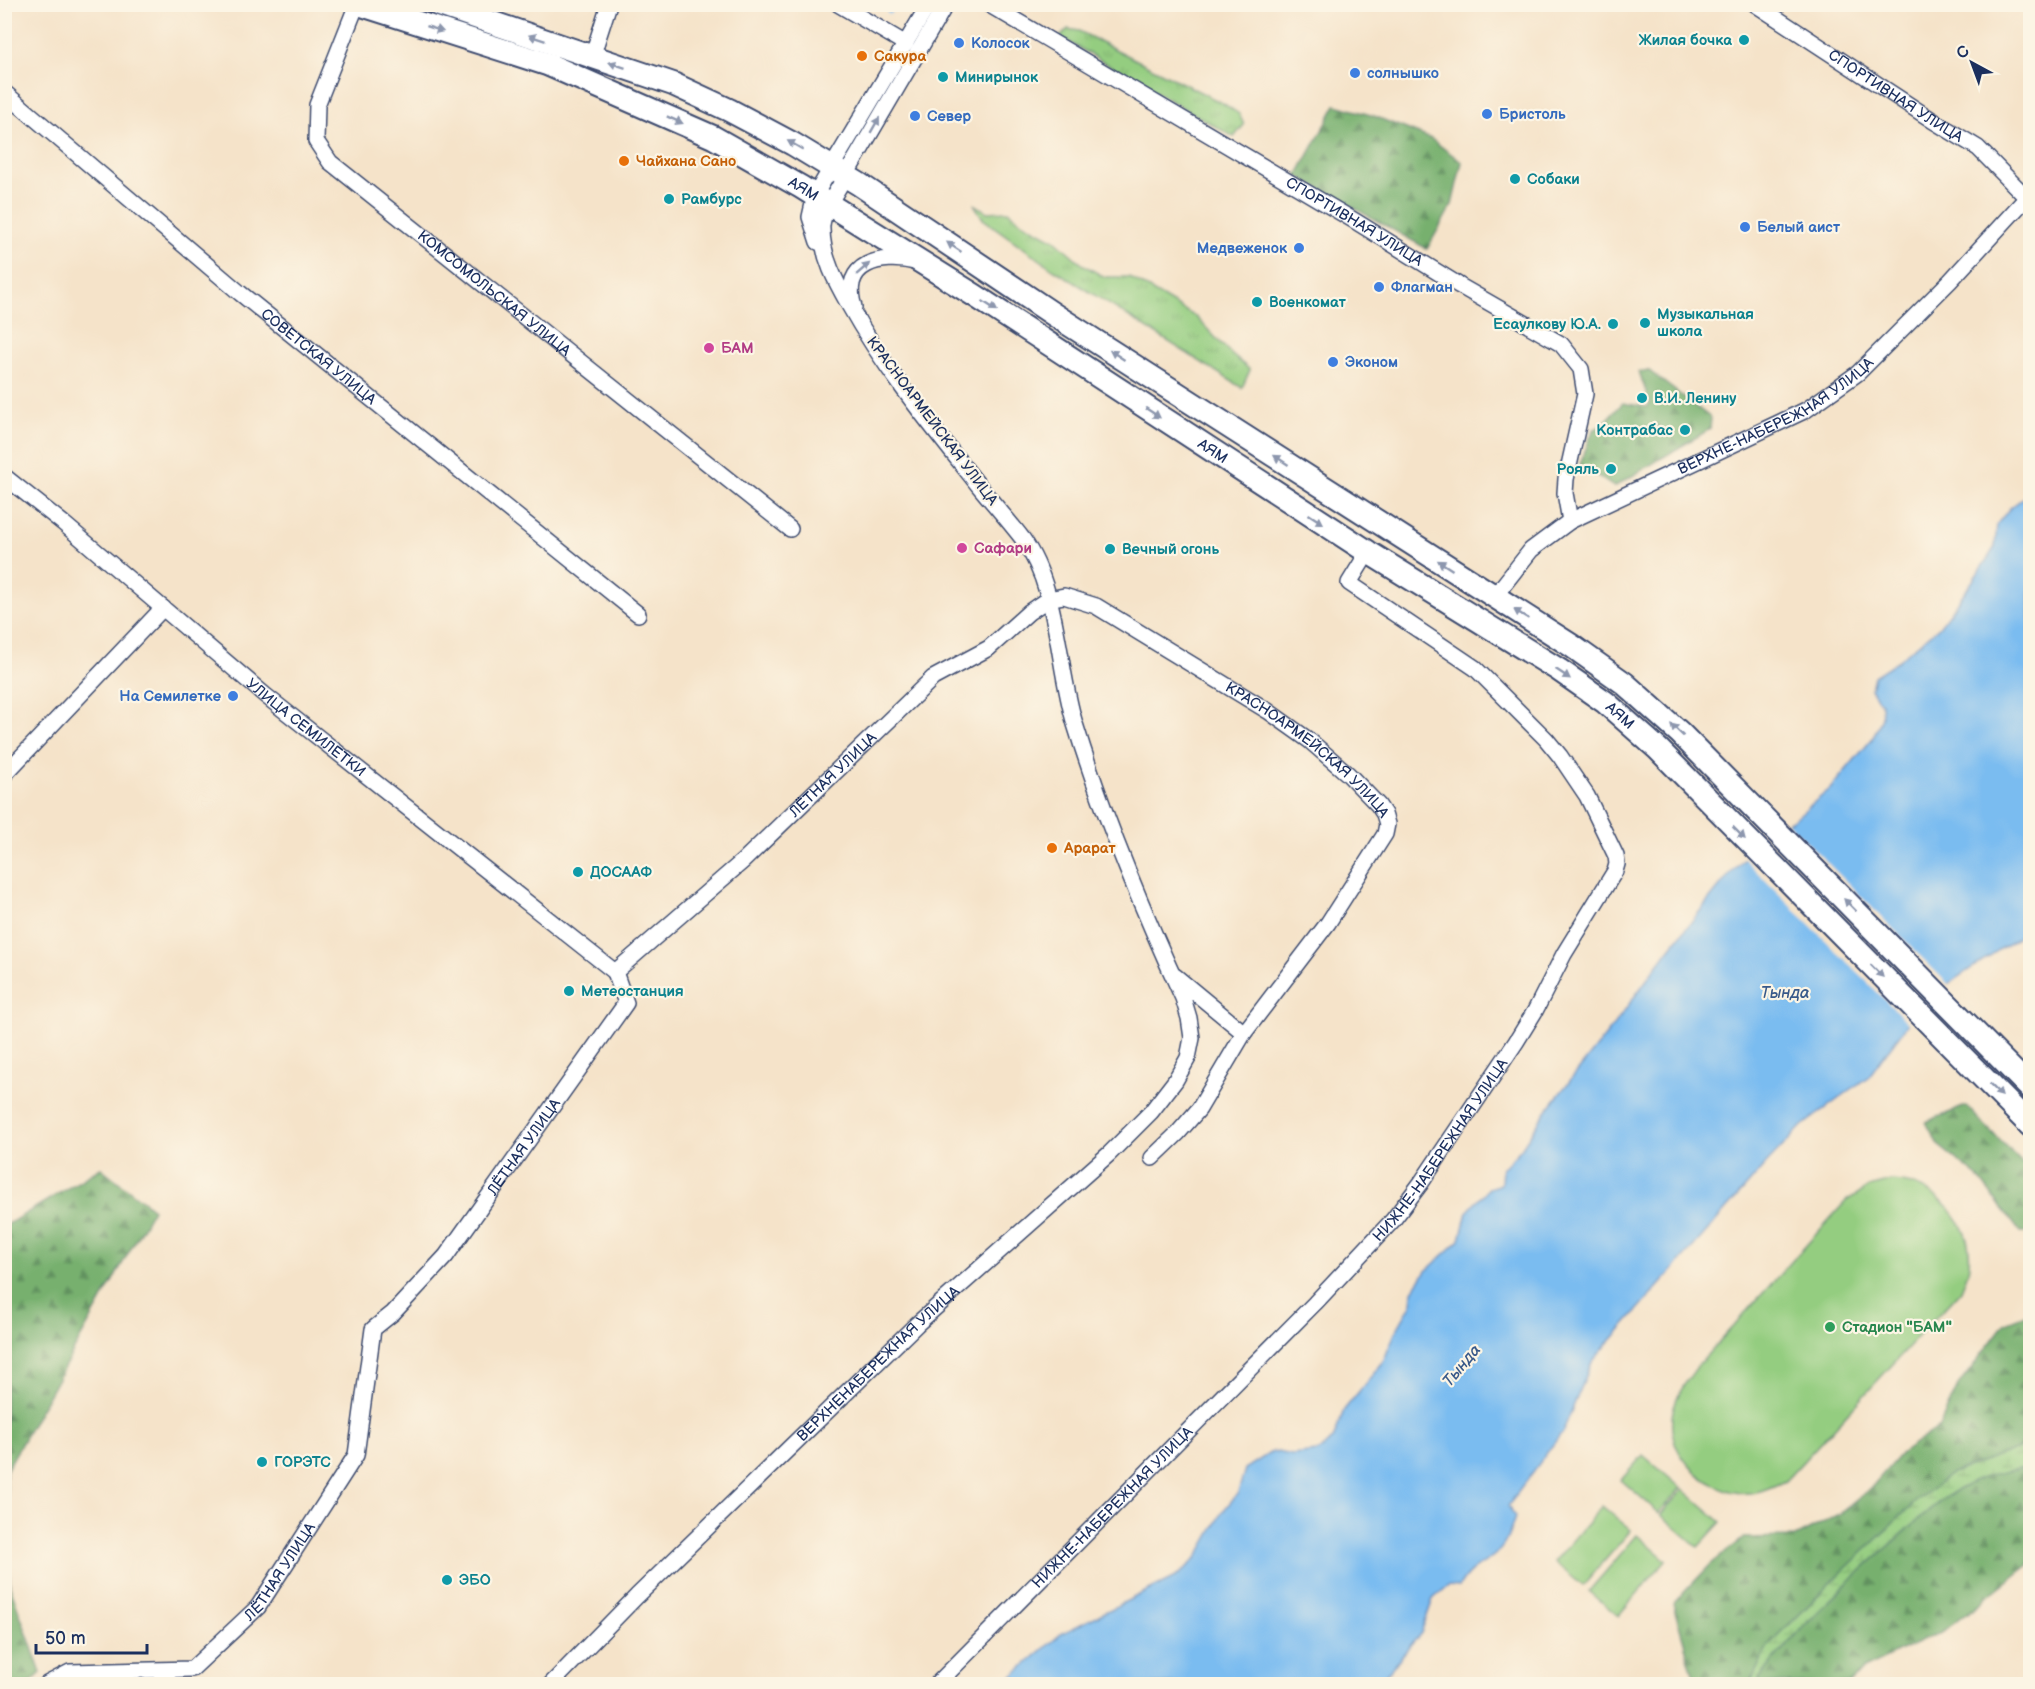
<svg xmlns="http://www.w3.org/2000/svg" width="2035" height="1689" font-family="'Balsamiq Sans',sans-serif">
<style>
.grass{fill:url(#grass-tufts);stroke:#587e6f;stroke-width:1.5}
.forest{fill:url(#forest-firs);stroke:#497066;stroke-width:1.5}
.wetland{fill:url(#wetland-marsh);stroke:#587e6f;stroke-width:1.5}
.pitch{fill:#94cd80;stroke:#587e6f;stroke-width:1.5}
.water{fill:#7abcf0;stroke:#4a76a7;stroke-width:1.5}
.pier{fill:#f5e3c9}
.lines{fill:none;stroke-linecap:round;stroke-linejoin:round}
.stream{stroke:#7abcf0;stroke-width:4.5}
.minor-casing{stroke:#3c4a6e;stroke-width:18}
.highway-casing{stroke:#3c4a6e;stroke-width:26}
.minor{stroke:#fff;stroke-width:15}
.highway{stroke:#fff;stroke-width:22}
.oneway{fill:#8d97ae}
.culture-dot{fill:#0f9aa8;stroke:#fcf5e5;stroke-width:2}
.shop-dot{fill:#3f7fe0;stroke:#fcf5e5;stroke-width:2}
.food-dot{fill:#e8710a;stroke:#fcf5e5;stroke-width:2}
.hotel-dot{fill:#d1479c;stroke:#fcf5e5;stroke-width:2}
.leisure-dot{fill:#2e9e5b;stroke:#fcf5e5;stroke-width:2}
.labels{text-anchor:middle;dominant-baseline:central;stroke-width:4.5;stroke-linejoin:round;paint-order:stroke}
.culture-label{font-size:15px;font-weight:bold;fill:#0d838f;stroke:#fcf5e5;text-anchor:start}
.shop-label{font-size:15px;font-weight:bold;fill:#366cbe;stroke:#fcf5e5;text-anchor:start}
.food-label{font-size:15px;font-weight:bold;fill:#c56008;stroke:#fcf5e5;text-anchor:start}
.street-label{font-size:15px;fill:#1b2f5e;stroke:#fcf5e5}
.hotel-label{font-size:15px;font-weight:bold;fill:#b23c85;stroke:#fcf5e5;text-anchor:start}
.leisure-label{font-size:15px;font-weight:bold;fill:#27864d;stroke:#fcf5e5;text-anchor:start}
.water-label{font-size:16px;font-style:italic;fill:#38598a;stroke:#fcf5e5}
</style>
<defs>
<pattern id="grass-tufts" width="24" height="20" patternUnits="userSpaceOnUse" patternTransform="scale(1.5)"><rect width="24" height="20" fill="#94cd80"/><path d="M3 7l-1-3M5 7V3M7 7l1-3M15 17l-1-3M17 17v-4M19 17l1-3" fill="none" stroke="#7fb071"/></pattern>
<pattern id="forest-firs" width="22" height="20" patternUnits="userSpaceOnUse" patternTransform="scale(1.5)"><rect width="22" height="20" fill="#77b06e"/><path d="M5 1l3.5 6h-7zM16 11l3.5 6h-7z" fill="#61905e"/></pattern>
<pattern id="wetland-marsh" width="20" height="14" patternUnits="userSpaceOnUse" patternTransform="scale(1.5)"><rect width="20" height="14" fill="#94cd80"/><path d="M1 5h8M5 5V1M11 12h8M15 12V8" fill="none" stroke="#7fb071"/></pattern>
</defs>
<rect width="100%" height="100%" fill="#fcf5e5"/>
<filter id="ink" filterUnits="userSpaceOnUse"><feTurbulence type="fractalNoise" baseFrequency=".0167" numOctaves="2"/><feDisplacementMap in="SourceGraphic" scale="12" xChannelSelector="R" yChannelSelector="G"/><feConvolveMatrix kernelMatrix="1 2 1 2 8 2 1 2 1" color-interpolation-filters="sRGB"/></filter>
<filter id="wash" filterUnits="userSpaceOnUse"><feTurbulence type="fractalNoise" baseFrequency=".008" numOctaves="4" result="noise"/><feDisplacementMap in="SourceGraphic" scale="24" xChannelSelector="R" yChannelSelector="G"/><feGaussianBlur stdDeviation="1.35" result="paint"/><feColorMatrix in="noise" values="0 0 0 0 0 0 0 0 0 0 0 0 0 0 0 0 0 1.4 0 .05"/><feComposite in="paint" operator="in"/></filter>
<g filter="url(#wash)">
<rect width="100%" height="100%" fill="#f5e3c9"/>
<path class="grass" d="M1068,29l11,2 145,73 15,10 5,11 -10,12 -174,-100z
M974,204l13,8 21,-1 15,12 32,17 27,24 22,13h25l67,40 36,38 18,15 -8,18 -189,-119 -70,-50z"/>
<path class="forest" d="M1336,105l38,11 57,23 31,23 -10,43 -25,44 -130,-73z
M1648,370l63,48 -1,11 -96,58 -34,-23 13,-34c12,-5 20,-18 30,-27l24,4 3,-4 -11,-31z
M1966,1106l64,65v62h-9l-43,-56 -40,-32 -12,-23z
M101,1168l52,41 -147,262 4,115 31,87 -12,11h-24v-458z
M2030,1313v132l-78,28 -32,25 -78,74 -74,74 -18,38h-54l-23,-80 38,-40 33,-26 51,-1 43,-22 32,-26 31,-36 38,-26 19,-41 47,-63z
M2030,1467v97l-85,66 -82,39 -14,15h-93c37,-53 85,-95 133,-138 23,-20 45,-43 72,-58 21,-13 45,-18 69,-21z"/>
<path class="wetland" d="M2030,1445v22c-24,4 -47,8 -69,21 -27,14 -49,38 -72,58 -48,43 -96,85 -133,138h-6l18,-38 74,-74 78,-74 32,-25z"/>
<path class="pitch" d="M1891,1181c8,1 16,1 23,4 31,11 59,43 55,79 0,8 -5,18 -8,26l-176,191c-14,6 -29,14 -44,12 -36,-4 -73,-37 -69,-76 2,-21 15,-36 27,-53l147,-163 23,-14z
M1643,1455l38,33 -22,25 -38,-33z
M1683,1489l38,33 -23,25 -37,-32z
M1602,1506l29,24 -48,56 -29,-24z
M1637,1535l29,25 -48,56 -29,-25z"/>
<path class="water" d="M2030,493v436l-103,69 -58,78 -67,50 -37,39 -173,197 -29,69 -55,75 7,11c-4,12 -8,26 -17,35 -16,15 -26,13 -39,35l-11,-1 -15,13 -12,34 -43,51h-375l58,-50 116,-58 19,-17 28,-49 14,-17 7,-24 28,-18 19,4 25,-3 16,-12 11,-30 39,-48 12,-29 16,-28 1,-14 14,-20 34,-31 7,-28 22,-24 12,-4 1,-15 19,-20 25,-38 65,-82 56,-77 62,-77 41,-42 24,-14 36,-30 42,-50 10,-21 -1,-14 -10,-15 3,-13 25,-16 40,-33 33,-45 23,-35 2,-23 13,-16z"/>
<path class="pier" d="M1786,821l164,165 -21,14 -19,25 -168,-168 27,-26z"/>
<g class="lines">
<path class="stream" d="M889,12l4,-8"/>
</g>
</g>
<g filter="url(#ink)">
<g class="lines">
<g class="minor-casing">
<g id="minor">
<path id="s1" d="M357,4l-40,101 -1,36 14,21 460,367"/>
<path d="M838,4l68,40"/>
<path id="s2" d="M988,4l367,217 105,65 101,58 20,25 4,25 -19,85 -1,14 5,28"/>
<path id="s3" d="M1755,4l177,116 46,28 49,50"/>
<path d="M592,57l17,-53"/>
<path id="s4" d="M4,92l236,201 398,321"/>
<path d="M818,242l-8,-25 5,-22 114,-191"/>
<path d="M854,307c-14,-45 28,-53 61,-45"/>
<path id="s5" d="M4,476l59,47 203,173 349,276"/>
<path id="s6" d="M1494,597l37,-47 39,-29 236,-111 52,-37 92,-92 80,-87"/>
<path d="M4,775l159,-167"/>
<path id="s7" d="M615,972l128,-111 190,-183 56,-30 40,-36 19,-13 16,-3 32,10 172,105 42,30 38,33 30,31 6,9 3,10 -2,10 -57,89 -84,110 -45,76 -21,24 -26,25"/>
<path d="M1175,976l69,57"/>
<path id="s8" d="M47,1684l23,-12 122,-3 66,-62 98,-152 17,-126 20,-16 53,-57 180,-253 -11,-31"/>
<path id="s9" d="M551,1684l86,-88 280,-272 192,-170 42,-42 24,-31 13,-23 4,-20 -3,-20 -6,-20c-41,-89 -79,-180 -108,-274 -18,-59 -16,-135 -53,-186 -14,-18 -29,-35 -43,-52 -46,-58 -94,-116 -130,-181 -13,-23 -27,-48 -27,-76 -1,-9 4,-17 7,-25l117,-200"/>
<path id="s10" d="M937,1684l378,-381 78,-83 28,-37 95,-141 19,-31 29,-57 51,-83 2,-7 -1,-8 -29,-60 -27,-40 -14,-17 -71,-71 -126,-85 19,-31"/>
</g>
</g>
<g class="highway-casing">
<g id="highway">
<path id="s11" d="M359,4l188,60 166,73 88,50 173,108 394,257 191,118 46,32 53,47 372,376"/>
<path d="M437,4l236,80 56,26 64,34 66,40 194,130 519,332 52,37 56,50 350,355"/>
</g>
</g>
<use href="#minor" class="minor"/>
<use href="#highway" class="highway"/>
</g>
<defs><path id="oneway-solid" d="M-6-.8H1V-3.2L6.5 0L1 3.2V.8H-6Z" transform="scale(1.5)"/></defs>
<g class="oneway">
<use href="#oneway-solid" transform="translate(435 29) rotate(18)"/>
<use href="#oneway-solid" transform="translate(537 38) rotate(-161)"/>
<use href="#oneway-solid" transform="translate(617 65) rotate(-161)"/>
<use href="#oneway-solid" transform="translate(675 120) rotate(24)"/>
<use href="#oneway-solid" transform="translate(875 125) rotate(-60)"/>
<use href="#oneway-solid" transform="translate(795 145) rotate(-150)"/>
<use href="#oneway-solid" transform="translate(954 247) rotate(-146)"/>
<use href="#oneway-solid" transform="translate(863 269) rotate(-41)"/>
<use href="#oneway-solid" transform="translate(990 306) rotate(33)"/>
<use href="#oneway-solid" transform="translate(1117 355) rotate(-147)"/>
<use href="#oneway-solid" transform="translate(1153 413) rotate(34)"/>
<use href="#oneway-solid" transform="translate(1281 460) rotate(-147)"/>
<use href="#oneway-solid" transform="translate(1316 519) rotate(33)"/>
<use href="#oneway-solid" transform="translate(1445 565) rotate(-147)"/>
<use href="#oneway-solid" transform="translate(1521 614) rotate(-148)"/>
<use href="#oneway-solid" transform="translate(1563 674) rotate(34)"/>
<use href="#oneway-solid" transform="translate(1677 730) rotate(-136)"/>
<use href="#oneway-solid" transform="translate(1739 833) rotate(45)"/>
<use href="#oneway-solid" transform="translate(1850 905) rotate(-135)"/>
<use href="#oneway-solid" transform="translate(1877 971) rotate(45)"/>
<use href="#oneway-solid" transform="translate(1996 1090) rotate(45)"/>
</g>
</g>
<g class="culture-dot">
<circle cx="1744" cy="40" r="6"/>
<circle cx="943" cy="77" r="6"/>
<circle cx="1515" cy="179" r="6"/>
<circle cx="669" cy="199" r="6"/>
<circle cx="1257" cy="302" r="6"/>
<circle cx="1645" cy="323" r="6"/>
<circle cx="1613" cy="324" r="6"/>
<circle cx="1642" cy="398" r="6"/>
<circle cx="1685" cy="430" r="6"/>
<circle cx="1611" cy="469" r="6"/>
<circle cx="1110" cy="549" r="6"/>
<circle cx="578" cy="872" r="6"/>
<circle cx="569" cy="991" r="6"/>
<circle cx="262" cy="1462" r="6"/>
<circle cx="447" cy="1580" r="6"/>
</g>
<g class="shop-dot">
<circle cx="959" cy="43" r="6"/>
<circle cx="1355" cy="73" r="6"/>
<circle cx="1487" cy="114" r="6"/>
<circle cx="915" cy="116" r="6"/>
<circle cx="1745" cy="227" r="6"/>
<circle cx="1299" cy="248" r="6"/>
<circle cx="1379" cy="287" r="6"/>
<circle cx="1333" cy="362" r="6"/>
<circle cx="233" cy="696" r="6"/>
</g>
<g class="food-dot">
<circle cx="862" cy="56" r="6"/>
<circle cx="624" cy="161" r="6"/>
<circle cx="1052" cy="848" r="6"/>
</g>
<g class="hotel-dot">
<circle cx="709" cy="348" r="6"/>
<circle cx="962" cy="548" r="6"/>
</g>
<circle class="leisure-dot" cx="1830" cy="1327" r="6"/>
<g class="labels">
<g class="culture-label">
<text x="1732" y="40" text-anchor="end">Жилая бочка</text>
<text x="955" y="77">Минирынок</text>
<text x="1527" y="179">Собаки</text>
<text x="681" y="199">Рамбурс</text>
<text x="1269" y="302">Военкомат</text>
<text x="1657" y="314">Музыкальная<tspan x="1657" dy="17">школа</tspan></text>
<text x="1601" y="324" text-anchor="end">Есаулкову Ю.А.</text>
<text x="1654" y="398">В.И. Ленину</text>
<text x="1673" y="430" text-anchor="end">Контрабас</text>
<text x="1599" y="469" text-anchor="end">Рояль</text>
<text x="1122" y="549">Вечный огонь</text>
<text x="590" y="872">ДОСААФ</text>
<text x="581" y="991">Метеостанция</text>
<text x="274" y="1462">ГОРЭТС</text>
<text x="459" y="1580">ЭБО</text>
</g>
<g class="shop-label">
<text x="971" y="43">Колосок</text>
<text x="1367" y="73">солнышко</text>
<text x="1499" y="114">Бристоль</text>
<text x="927" y="116">Север</text>
<text x="1757" y="227">Белый аист</text>
<text x="1287" y="248" text-anchor="end">Медвеженок</text>
<text x="1391" y="287">Флагман</text>
<text x="1345" y="362">Эконом</text>
<text x="221" y="696" text-anchor="end">На Семилетке</text>
</g>
<g class="food-label">
<text x="874" y="56">Сакура</text>
<text x="636" y="161">Чайхана Сано</text>
<text x="1064" y="848">Арарат</text>
</g>
<g class="street-label">
<text stroke="none"><textPath href="#s3" startOffset="168">СПОРТИВНАЯ УЛИЦА</textPath></text>
<text stroke="none"><textPath href="#s11" startOffset="483">АЯМ</textPath></text>
<text stroke="none"><textPath href="#s2" startOffset="426">СПОРТИВНАЯ УЛИЦА</textPath></text>
<text stroke="none"><textPath href="#s1" startOffset="380">КОМСОМОЛЬСКАЯ УЛИЦА</textPath></text>
<text stroke="none"><textPath href="#s4" startOffset="411">СОВЕТСКАЯ УЛИЦА</textPath></text>
<text stroke="none"><textPath href="#s6" startOffset="340">ВЕРХНЕ-НАБЕРЕЖНАЯ УЛИЦА</textPath></text>
<text transform="translate(932 421) rotate(53)">КРАСНОАРМЕЙСКАЯ УЛИЦА</text>
<text stroke="none"><textPath href="#s11" startOffset="969">АЯМ</textPath></text>
<text stroke="none"><textPath href="#s11" startOffset="1455">АЯМ</textPath></text>
<text stroke="none"><textPath href="#s5" startOffset="393">УЛИЦА СЕМИЛЕТКИ</textPath></text>
<text stroke="none"><textPath href="#s7" startOffset="880">КРАСНОАРМЕЙСКАЯ УЛИЦА</textPath></text>
<text stroke="none"><textPath href="#s7" startOffset="294">ЛЁТНАЯ УЛИЦА</textPath></text>
<text stroke="none"><textPath href="#s8" startOffset="784">ЛЁТНАЯ УЛИЦА</textPath></text>
<text stroke="none"><textPath href="#s10" startOffset="735">НИЖНЕ-НАБЕРЕЖНАЯ УЛИЦА</textPath></text>
<text stroke="none"><textPath href="#s9" startOffset="458">ВЕРХНЕНАБЕРЕЖНАЯ УЛИЦА</textPath></text>
<text stroke="none"><textPath href="#s10" startOffset="249">НИЖНЕ-НАБЕРЕЖНАЯ УЛИЦА</textPath></text>
<text stroke="none"><textPath href="#s8" startOffset="280">ЛЁТНАЯ УЛИЦА</textPath></text>
</g>
<g class="hotel-label">
<text x="721" y="348">БАМ</text>
<text x="974" y="548">Сафари</text>
</g>
<g class="leisure-label">
<text x="1842" y="1327">Стадион "БАМ"</text>
</g>
<g class="water-label">
<text x="1785" y="993">Тында</text>
<text transform="translate(1462 1366) rotate(-50)">Тында</text>
</g>
</g>
<rect width="2035" height="1689" fill="none" stroke="#fcf5e5" stroke-width="24"/>
<g transform="translate(1972 63) rotate(319)" stroke="#fcf5e5" stroke-width="4.5" paint-order="stroke">
<path d="M0-4.5L10 22L0 15L-10 22Z" fill="#1b2f5e"/>
<text y="-9" font-size="16" font-weight="bold" text-anchor="middle" fill="#1b2f5e">С</text>
</g>
<path d="M36 1644v9h111v-9" fill="none" stroke="#1b2f5e" stroke-width="3"/>
<text x="45" y="1644" font-size="18" fill="#1b2f5e" stroke="#fcf5e5" stroke-width="4.5" paint-order="stroke">50 m</text>
</svg>
